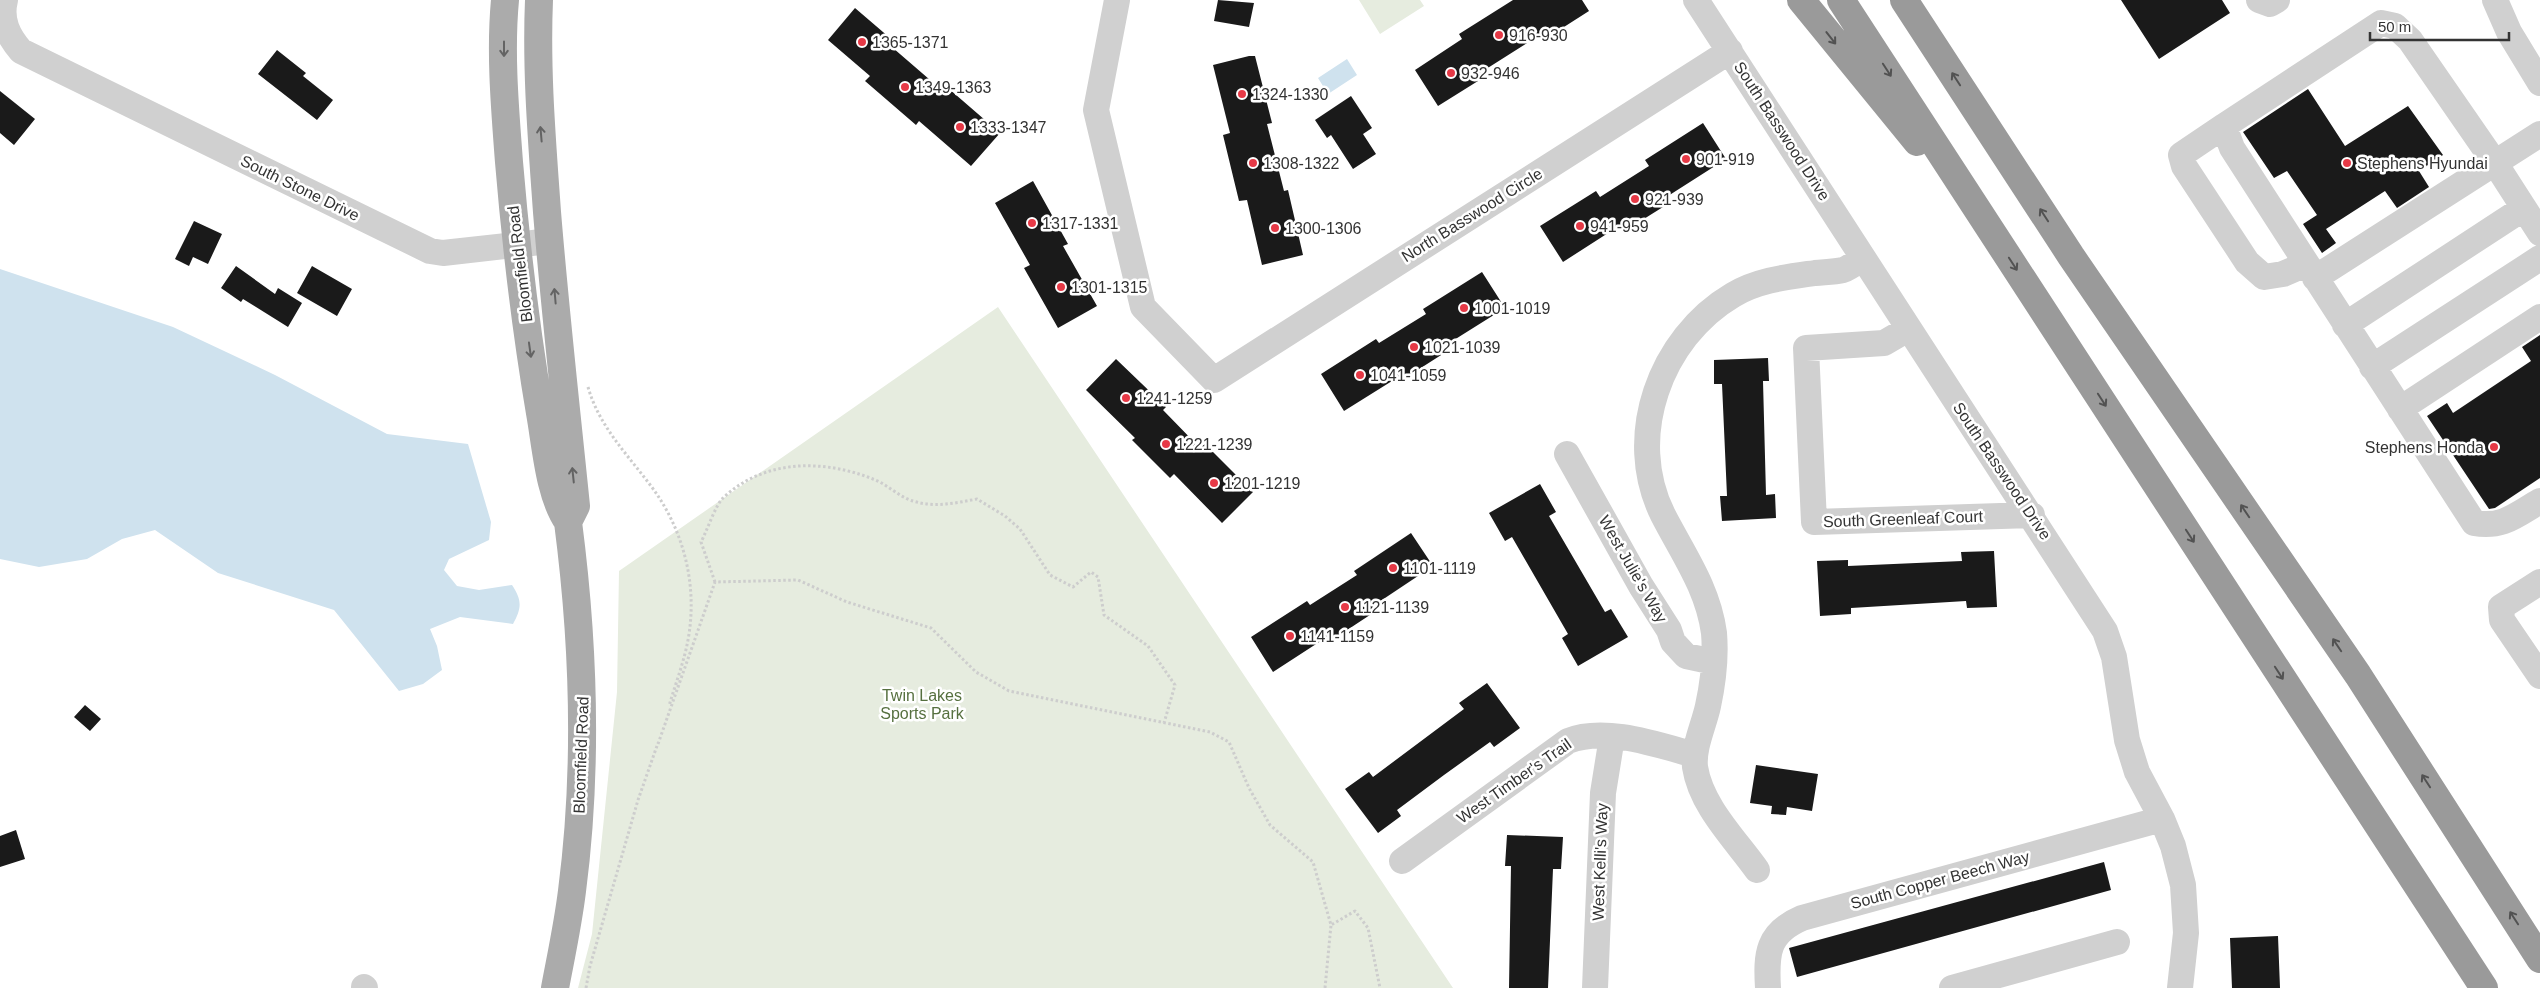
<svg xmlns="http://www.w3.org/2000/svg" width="2540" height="988" font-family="Arial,sans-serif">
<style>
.green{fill:#e6ecdf}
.water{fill:#cfe2ee}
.building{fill:#1a1a1a}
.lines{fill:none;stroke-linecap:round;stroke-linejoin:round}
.path{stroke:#cdcdcd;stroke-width:3;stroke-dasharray:2.5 2.5;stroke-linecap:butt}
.minor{stroke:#d0d0d0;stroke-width:26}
.major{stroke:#ababab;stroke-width:28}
.highway{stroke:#9a9a9a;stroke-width:28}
.oneway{stroke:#525252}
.oneway2{stroke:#636363}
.poi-dot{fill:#e63946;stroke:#fff;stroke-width:2}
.labels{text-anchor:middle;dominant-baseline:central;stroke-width:5;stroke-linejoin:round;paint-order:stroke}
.poi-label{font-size:16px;fill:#333;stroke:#fff;text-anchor:start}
.street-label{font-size:16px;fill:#333;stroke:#fff}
.park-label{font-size:16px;fill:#56703f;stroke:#fff}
</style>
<rect width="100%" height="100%" fill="#fff"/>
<path class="green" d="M1359,0h61l4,6 -44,28z
M998,307l455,681h-875l14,-54 25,-242 2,-121z"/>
<path class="water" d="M1347,59l10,16 -29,19 -10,-16z
M0,269l173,58 102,48 112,59 81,10 23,78 -2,18 -40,19 -5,11 13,16 22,4 33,-5c10,15 10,23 1,39l-53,-7 -30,12 7,17 5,24 -19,14 -24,7 -65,-81 -116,-37 -63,-43 -33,9 -35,20 -48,8 -39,-8z"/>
<path class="building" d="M1218,0l36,3 -5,24 -35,-6z
M1513,0h69l7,11 -47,30 -4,-5 -55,35 3,5 -48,30 -23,-36 47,-31 -3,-5z
M2121,0h101l8,13 -71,46z
M855,8l42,36 -4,4 51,44 4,-4 52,45 -29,33 -52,-45 -3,4 -51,-44 5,-5 -42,-36z
M277,50l29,23 -3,3 30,24 -16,20 -59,-46z
M1249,56h6l17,67 -5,1 17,67 4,-1 15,65 -41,10 -15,-65 -8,1 -16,-66 7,-2 -17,-68z
M2308,89l37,57 63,-40 35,49 -24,16 10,16 -32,21 -12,-17 -59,38 10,14 -14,10 -19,-29 14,-9 -30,-44 -13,7 -31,-46z
M0,91l35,28 -21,26 -14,-12z
M1351,96l21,32 -9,6 13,20 -23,15 -22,-34 -4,3 -12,-18z
M1703,123l23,36 -58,37 3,6 -48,30 -4,-6 -56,36 -23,-36 56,-35 4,6 49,-31 -4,-6z
M1033,181l35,63 -5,2 34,60 -39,22 -34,-60 6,-3 -35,-62z
M194,221l28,13 -14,30 -15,-7 -4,9 -14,-7z
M236,266l39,28 3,-6 24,15 -14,24 -45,-28 -2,3 -20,-14z
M312,266l40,23 -15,27 -40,-23z
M1482,272l23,36 -59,37 3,5 -47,30 -2,-4 -56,35 -23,-37 55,-35 3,4 47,-29 -3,-5z
M2540,335v143l-45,30 -6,1 -62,-93 20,-13 6,10 78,-52 -9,-14z
M1768,358l1,23h-6l3,114 9,-1 1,24 -54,3 -2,-25h7l-5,-112h-8v-24z
M1116,359l50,48 -3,3 37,38 5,-4 48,48 -31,31 -48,-49 -4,4 -38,-38 3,-2 -49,-48z
M1540,484l16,28 -7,4 56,96 6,-3 17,28 -50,29 -16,-28 6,-4 -56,-97 -7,4 -16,-28z
M1411,533l22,33 -57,38 3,5 -47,31 -2,-5 -57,37 -22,-35 56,-36 3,4 47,-30 -3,-4z
M1994,551l3,56 -30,1 -1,-7 -115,7v6l-31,2 -3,-55 31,-1v6l114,-5 -1,-9z
M1487,683l33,45 -26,19 -4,-5 -46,33 -47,35 4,6 -23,17 -33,-44 24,-17 4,5 91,-68 -5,-6z
M85,705l16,14 -11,12 -16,-14z
M1756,765l62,9 -6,37 -25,-4 -1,8 -15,-1 1,-8 -22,-3z
M16,830l9,29 -25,8v-31z
M1507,835l56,2 -2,32h-8l-5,119h-39l2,-122h-6z
M2104,862l7,28 -314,87 -8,-29z
M2278,936l2,52h-48l-2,-50z"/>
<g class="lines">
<path class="path" d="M588,387c11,39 39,67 63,99 33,44 47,100 37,154 -4,22 -13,45 -19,66
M715,582l-14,-40c6,-11 14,-36 22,-44 41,-39 100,-39 150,-19 14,5 26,18 40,22 22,7 42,2 64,-2l28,17 15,13 30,46 23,12 18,-15 7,5 6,38 44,31 27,39 -11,38
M658,744l57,-162 83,-2 49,22 84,26 45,44 33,19 201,41 19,10 20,46 21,37 43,37 18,63 24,-14 13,17 12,60
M586,988l4,-22 48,-166 20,-57
M1325,988l6,-63"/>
<path class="minor" d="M5,0c-5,20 3,36 16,51l409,200 13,2 107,-12
M1117,0l-21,110 47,197 71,73 516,-329
M1696,0l409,631 9,26 13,83 10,32 25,47 11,27 10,39 3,48 -6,55
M2259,0l11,4 7,-4
M2495,0l14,32 31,51
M2224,126l-43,29 3,11 63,96 17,15 19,-3 23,-10
M2540,233l-45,-70 -85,-123 -15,-14 -14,-3 -157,103 8,22 242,375c29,5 42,-8 66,-22
M2315,278l225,-144
M2345,325l179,-117
M1908,329l-24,14 -78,5 8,174 218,-7
M2372,367l168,-109
M2400,409l140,-92
M1567,454l74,132 28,44 4,12 13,14 28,6
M2540,582l-39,25 1,13 38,56
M1402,861l166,-120c37,-15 90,4 127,14
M1757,870c-22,-31 -56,-64 -62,-103 -2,-20 9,-42 13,-61 5,-23 8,-49 6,-73 -6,-45 -31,-79 -51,-118 -39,-78 -3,-177 70,-220 25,-15 54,-18 82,-22 9,-1 19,-1 28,-3 6,-2 14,-8 20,-12
M364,987l1,1
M1595,988l8,-195 9,-56
M1768,988c-2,-34 -1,-55 34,-70l360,-99
M1952,988l165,-46"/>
<path class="major" d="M505,0c-5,53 0,109 4,162 7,84 17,168 31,251 6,33 9,82 28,109 16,123 20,246 4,369 -4,33 -11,65 -17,97
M539,0c-3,71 3,141 8,212 8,98 19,196 29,294l-8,16"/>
<path class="highway" d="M1801,0l116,142
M1841,0l643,988
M1904,0l167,256 287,419 182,284"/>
</g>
<defs><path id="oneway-shaft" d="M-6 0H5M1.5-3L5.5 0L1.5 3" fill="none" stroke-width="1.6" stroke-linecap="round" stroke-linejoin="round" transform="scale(1.25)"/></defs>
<g class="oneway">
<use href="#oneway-shaft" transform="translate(1831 38) rotate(52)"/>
<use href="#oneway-shaft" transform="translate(1887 70) rotate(57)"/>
<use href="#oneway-shaft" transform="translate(1956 79) rotate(-123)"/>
<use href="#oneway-shaft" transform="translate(2044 215) rotate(-123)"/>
<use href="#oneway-shaft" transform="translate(2013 264) rotate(57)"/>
<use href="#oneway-shaft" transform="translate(2102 400) rotate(57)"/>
<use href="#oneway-shaft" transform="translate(2245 511) rotate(-124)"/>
<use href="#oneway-shaft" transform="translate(2190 536) rotate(57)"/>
<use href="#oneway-shaft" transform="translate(2337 645) rotate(-124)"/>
<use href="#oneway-shaft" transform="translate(2279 673) rotate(57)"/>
<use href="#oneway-shaft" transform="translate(2426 781) rotate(-123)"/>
<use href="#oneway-shaft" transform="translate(2514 918) rotate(-123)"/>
</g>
<g class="oneway2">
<use href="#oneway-shaft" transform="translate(504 49) rotate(90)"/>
<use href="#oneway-shaft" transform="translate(541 134) rotate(-95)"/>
<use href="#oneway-shaft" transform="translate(555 296) rotate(-95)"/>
<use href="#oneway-shaft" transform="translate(530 350) rotate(82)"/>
<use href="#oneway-shaft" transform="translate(573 475) rotate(-96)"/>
</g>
<g class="poi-dot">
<circle cx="1499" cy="35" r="5"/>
<circle cx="862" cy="42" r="5"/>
<circle cx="1451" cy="73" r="5"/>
<circle cx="905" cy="87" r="5"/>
<circle cx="1242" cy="94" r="5"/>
<circle cx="960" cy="127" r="5"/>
<circle cx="1686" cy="159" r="5"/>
<circle cx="1253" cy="163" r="5"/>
<circle cx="2347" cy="163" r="5"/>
<circle cx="1635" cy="199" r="5"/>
<circle cx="1032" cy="223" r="5"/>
<circle cx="1580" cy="226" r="5"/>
<circle cx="1275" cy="228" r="5"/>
<circle cx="1061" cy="287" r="5"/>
<circle cx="1464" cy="308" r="5"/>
<circle cx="1414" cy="347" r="5"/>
<circle cx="1360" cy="375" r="5"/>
<circle cx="1126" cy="398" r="5"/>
<circle cx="1166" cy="444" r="5"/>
<circle cx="2494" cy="447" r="5"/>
<circle cx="1214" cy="483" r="5"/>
<circle cx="1393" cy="568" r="5"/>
<circle cx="1345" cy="607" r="5"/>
<circle cx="1290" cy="636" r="5"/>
</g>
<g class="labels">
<g class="poi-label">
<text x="1509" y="35">916-930</text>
<text x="872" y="42">1365-1371</text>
<text x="1461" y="73">932-946</text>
<text x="915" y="87">1349-1363</text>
<text x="1252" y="94">1324-1330</text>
<text x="970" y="127">1333-1347</text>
<text x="1696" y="159">901-919</text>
<text x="1263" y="163">1308-1322</text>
<text x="2357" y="163">Stephens Hyundai</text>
<text x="1645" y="199">921-939</text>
<text x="1042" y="223">1317-1331</text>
<text x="1590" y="226">941-959</text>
<text x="1285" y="228">1300-1306</text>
<text x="1071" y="287">1301-1315</text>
<text x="1474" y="308">1001-1019</text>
<text x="1424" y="347">1021-1039</text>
<text x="1370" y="375">1041-1059</text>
<text x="1136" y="398">1241-1259</text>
<text x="1176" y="444">1221-1239</text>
<text x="2484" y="447" text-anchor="end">Stephens Honda</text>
<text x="1224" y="483">1201-1219</text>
<text x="1403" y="568">1101-1119</text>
<text x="1355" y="607">1121-1139</text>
<text x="1300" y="636">1141-1159</text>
</g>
<g class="street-label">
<text transform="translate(1782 131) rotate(57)">South Basswood Drive</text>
<text transform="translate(300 188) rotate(26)">South Stone Drive</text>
<text transform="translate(1472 215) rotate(-32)">North Basswood Circle</text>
<text transform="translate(520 264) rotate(-97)">Bloomfield Road</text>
<text transform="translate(2002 471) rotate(56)">South Basswood Drive</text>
<text transform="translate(1903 519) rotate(-2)">South Greenleaf Court</text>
<text transform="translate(1633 569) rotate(60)">West Julie's Way</text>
<text transform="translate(581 755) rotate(-88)">Bloomfield Road</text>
<text transform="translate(1514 781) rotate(-35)">West Timber's Trail</text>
<text transform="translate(1600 862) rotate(-88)">West Kelli's Way</text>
<text transform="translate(1940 880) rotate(-15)">South Copper Beech Way</text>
</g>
<g class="park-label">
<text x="922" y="695">Twin Lakes<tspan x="922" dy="18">Sports Park</tspan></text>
</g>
</g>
<path d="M2370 32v8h139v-8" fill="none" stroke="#333333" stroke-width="2.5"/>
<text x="2378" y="32" font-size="15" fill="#333333" stroke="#ffffff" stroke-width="4" paint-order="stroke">50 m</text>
</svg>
